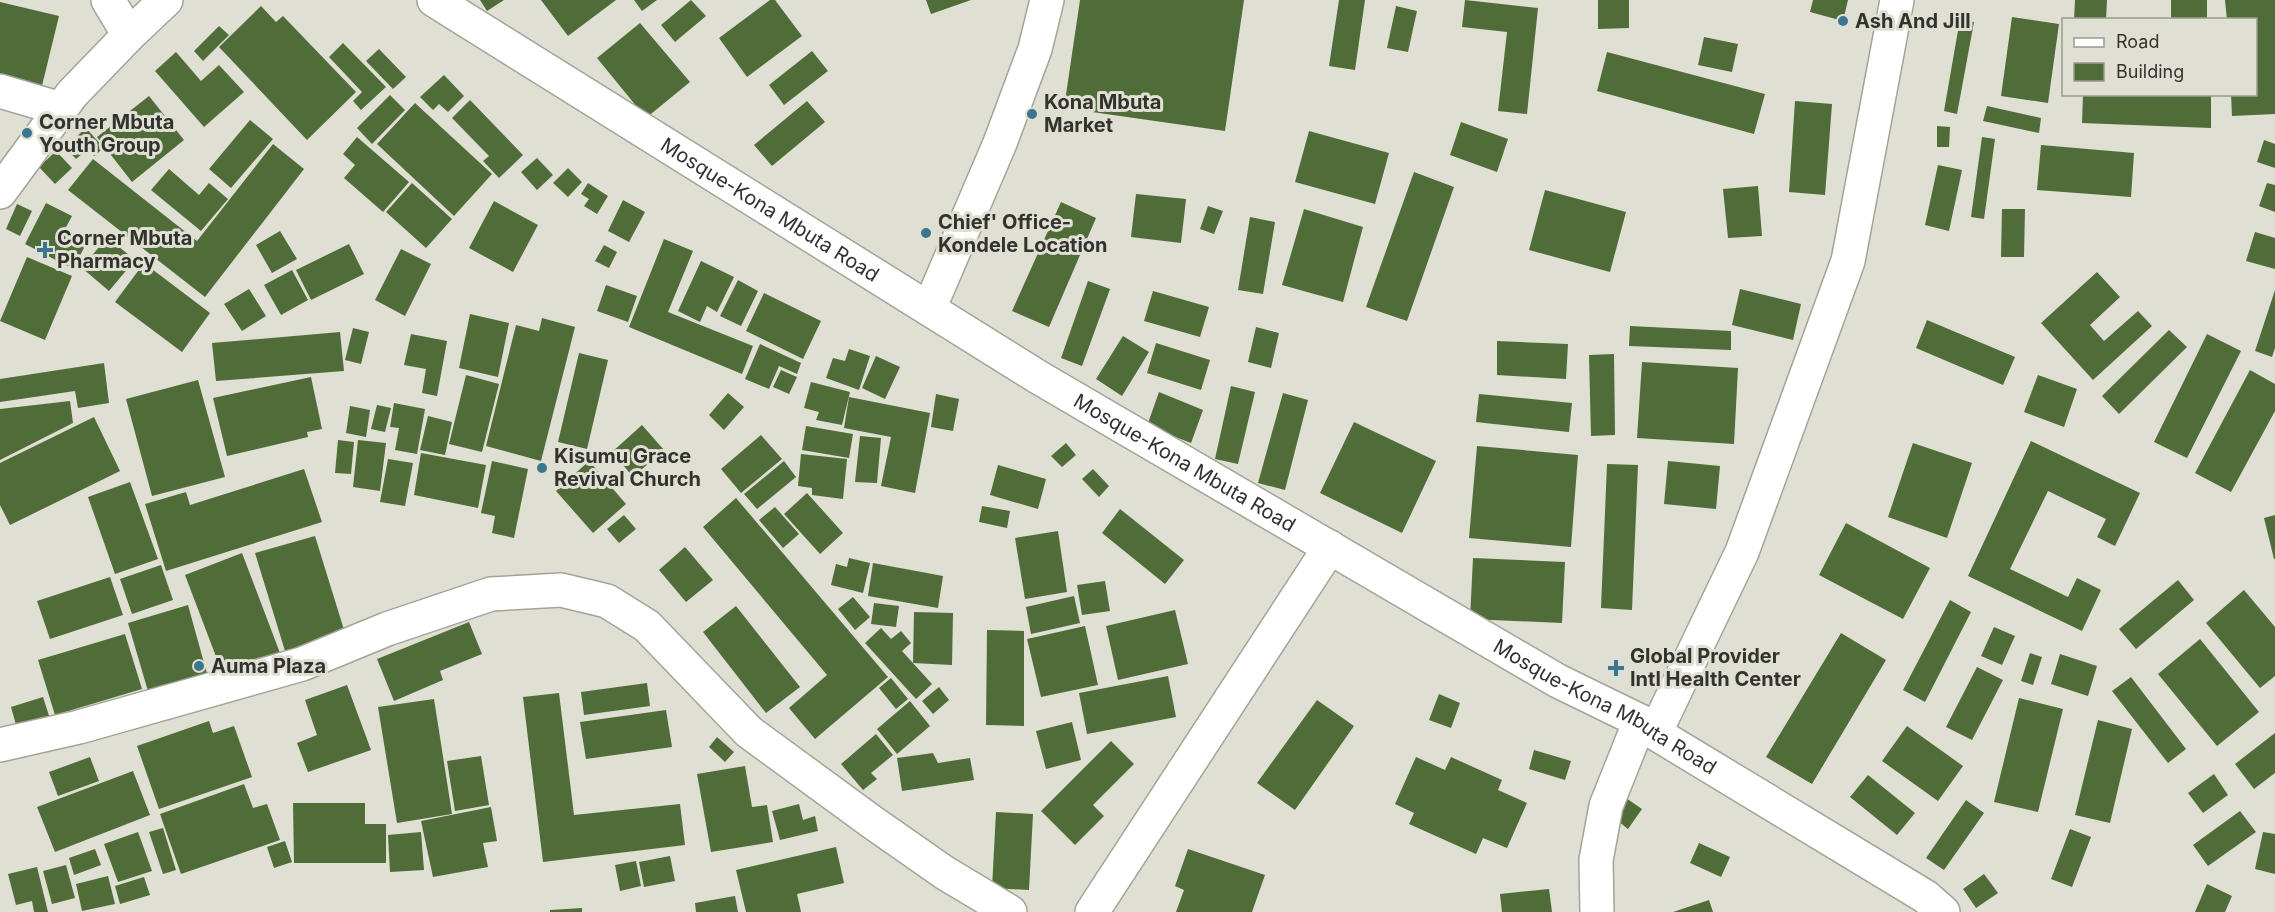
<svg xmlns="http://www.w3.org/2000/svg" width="2275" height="912" font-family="Inter,sans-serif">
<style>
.building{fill:#506c38}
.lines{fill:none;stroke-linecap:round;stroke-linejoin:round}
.minor-casing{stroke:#a3a498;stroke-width:36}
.minor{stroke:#fff;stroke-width:33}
.poi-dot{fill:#3a768d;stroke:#dfdfd3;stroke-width:2}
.labels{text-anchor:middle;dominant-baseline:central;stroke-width:6;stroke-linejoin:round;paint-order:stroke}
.poi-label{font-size:20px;font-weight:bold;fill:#32322e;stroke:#dfdfd3;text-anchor:start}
.street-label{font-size:20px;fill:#32322e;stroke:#dfdfd3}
</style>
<rect width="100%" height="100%" fill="#dfdfd3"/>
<path class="building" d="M480,0h24l-17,11z
M541,0h75l-48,36z
M634,0h23l-15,11z
M691,0l15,16 -31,26 -14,-17z
M770,0h5l27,36 -55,41 -28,-39z
M926,0h45l-40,14z
M1080,0h164l-19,131 -161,-23z
M1339,0h26l-10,70 -26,-4z
M1465,0l73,8 -11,106 -29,-3 9,-79 -45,-5z
M1598,0h31v28l-31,1z
M1813,0h35l-5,21 -33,-9z
M2075,0h32l-1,20h-32z
M2171,0h36v20h-36z
M2225,0h50v114l-43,2 -1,-22h25v-74h-29z
M0,2l59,14 -19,78 -40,-10z
M261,6l15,16 7,-6 73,76 -49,48 -88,-93z
M1396,6l21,5 -9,41 -21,-4z
M2012,17l47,7 -11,79 -47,-7z
M1960,19l14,3 -17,92 -13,-3z
M640,23l50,59 -44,36 -49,-60z
M219,26l10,9 -26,26 -9,-10z
M1704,37l34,7 -6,28 -34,-7z
M343,43l43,44 -25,23 -8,-9 9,-9 -33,-35z
M379,49l27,28 -13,12 -27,-28z
M812,51l16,20 -44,34 -15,-20z
M176,52l25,29 18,-16 25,27 -40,35 -49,-56z
M1607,52l158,42 -11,40 -157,-43z
M444,75l20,21 -16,16 -9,-8 -6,6 -13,-13z
M2083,94h128v34l-129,-5z
M390,95l15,15 -33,34 -15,-16z
M149,96l35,44 -52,42 -35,-45z
M470,100l53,55 -24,23 -16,-17 6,-5 -37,-38z
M807,101l18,21 -53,44 -18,-21z
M1795,101l37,3 -7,91 -36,-3z
M415,103l77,71 -38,42 -77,-72z
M1987,106l54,12 -2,15 -56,-12z
M250,120l23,19 -42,49 -22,-19z
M1461,122l47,17 -11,33 -47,-17z
M1937,126l13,1 -1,20h-12z
M86,128l18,20 -10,8 -6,-7 -12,10 -11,-12z
M1309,131l80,22 -14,51 -80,-22z
M357,137l52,45 -26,30 -39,-34 11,-13 -12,-11z
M1982,137l13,2 -11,80 -13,-2z
M2264,140l11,4v24l-18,-6z
M273,144l31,25 -99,128 -137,-107 25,-31 104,82z
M2041,145l93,8 -3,44 -94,-7z
M56,151l16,17 -17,16 -16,-17z
M537,158l16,17 -16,15 -16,-18z
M1938,165l24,5 -13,61 -24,-6z
M568,168l14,14 -14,15 -15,-14z
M169,169l30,26 10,-12 19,16 -27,32 -50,-41z
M1414,172l40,15 -47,134 -41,-14z
M412,183l40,36 -26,29 -40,-36z
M588,183l20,13 -11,18 -13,-8 5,-7 -8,-5z
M2267,183l8,2v27l-16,-6z
M1758,186l4,50 -34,2 -5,-49z
M1545,190l81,22 -16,60 -81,-22z
M1136,194l50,5 -5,44 -50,-6z
M623,200l22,12 -16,30 -21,-11z
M494,201l44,24 -25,47 -44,-24z
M1061,202l35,16 -47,109 -37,-16z
M46,203l26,13 -8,15 22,13 -13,25 -48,-25z
M17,204l15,7 -12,25 -14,-7z
M1208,206l15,5 -9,23 -14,-5z
M1304,209l59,18 -20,75 -61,-17z
M2002,209h23l-1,48h-23z
M1250,217l25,5 -12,72 -25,-4z
M280,231l17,28 -25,14 -16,-28z
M2255,232l20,6v31l-29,-8z
M107,237l28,23 -26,31 -27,-23z
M664,239l29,12 -25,61 85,34 -11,28 -113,-47z
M349,244l15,30 -53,26 -15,-30z
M604,245l13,7 -8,16 -14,-7z
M401,249l30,15 -26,52 -30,-16z
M27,257l45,19 -27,64 -45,-19z
M701,261l33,16 -17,35 -10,-6 -7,16 -22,-11z
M144,263l66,50 -28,39 -67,-50z
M292,270l16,30 -27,15 -17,-30z
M2097,272l23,25 -30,28 14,16 34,-30 14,15 -59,54 -52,-57z
M738,280l20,11 -17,35 -21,-10z
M1088,281l22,8 -28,77 -21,-8z
M606,285l31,11 -9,26 -31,-11z
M249,289l17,27 -24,15 -18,-27z
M1740,289l61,15 -8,36 -61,-15z
M2275,290v58l-3,9 -17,-6z
M1153,291l56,16 -9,30 -56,-16z
M764,293l57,28 -18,38 -57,-28z
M470,314l39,9 -11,54 -39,-9z
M542,318l33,9 -34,134 -55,-15 30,-121 23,6z
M1927,320l88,37 -12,28 -87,-37z
M1630,326l101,5v19l-102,-4z
M1256,327l23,6 -8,35 -23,-6z
M353,328l16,4 -8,32 -16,-4z
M2169,330l18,17 -68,67 -17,-18z
M340,332l4,39 -128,10 -4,-38z
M411,334l36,7 -10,55 -15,-3 4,-24 -22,-4z
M2207,334l34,17 -54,107 -33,-16z
M1123,336l26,16 -27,44 -26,-17z
M1497,341l71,3 -2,35 -69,-4z
M1156,343l54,17 -9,30 -54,-17z
M760,344l41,19 -4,11 -18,-8 -10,23 -24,-10z
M849,349l21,7 -11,34 -33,-12 7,-20 12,3z
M579,353l29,7 -21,89 -29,-7z
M1614,354l1,81 -24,1 -2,-81z
M876,356l24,11 -15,32 -23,-11z
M1642,362l96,6 -4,76 -97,-6z
M104,363l5,40 -31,5 -3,-17 -75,11v-23z
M781,370l16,7 -8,17 -16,-7z
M2250,370l25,14v27l-44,81 -36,-19z
M466,375l33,9 -17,68 -33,-8z
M2038,375l39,14 -13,38 -40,-15z
M311,377l11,52 -15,3 1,5 -81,19 -14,-58z
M198,380l27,97 -73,19 -26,-97z
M811,382l39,10 -8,33 -26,-5 3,-8 -15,-4z
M1231,386l24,6 -17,72 -23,-5z
M1159,392l44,18 -12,33 -44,-17z
M728,393l16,14 -20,23 -15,-15z
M1283,393l25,7 -23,90 -27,-7z
M936,394l23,5 -6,32 -22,-4z
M1479,394l93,9 -3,29 -93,-10z
M849,397l81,16 -15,80 -34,-7 10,-49 -47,-9z
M70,401l3,22 -73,37v-51z
M394,403l31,6 -8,45 -22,-4 4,-22 -9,-1z
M377,405l14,3 -6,24 -14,-3z
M350,406l20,4 -4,27 -20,-4z
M428,416l24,6 -7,33 -25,-5z
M94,417l26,54 -110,54 -10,-20v-42z
M1354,422l82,39 -34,72 -82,-40z
M642,425l22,25 -31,27 -21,-25z
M806,426l47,8 -4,24 -47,-8z
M761,435l21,24 -41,34 -20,-24z
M860,436l21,2 -4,45 -22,-1z
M338,440l16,2 -3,32 -16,-1z
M358,440l28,3 -6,48 -27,-4z
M2031,441l109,52 -25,53 -18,-9 9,-18 -58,-28 -38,78 58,28 9,-19 24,12 -19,41 -114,-55z
M1066,443l10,12 -14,12 -11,-11z
M1913,443l59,20 -25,75 -59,-21z
M1477,446l101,9 -7,92 -102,-9z
M421,453l65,12 -8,43 -64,-13z
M801,454l46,5 -4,40 -31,-4v-7l-14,-2z
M388,459l25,4 -8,43 -25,-4z
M492,461l36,8 -14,69 -22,-5 3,-17 -14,-3z
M589,461l37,43 -33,29 -37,-42z
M784,461l12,16 -39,32 -13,-15z
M1668,461l52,5 -4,43 -52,-5z
M1607,464l31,1 -6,145 -31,-2z
M998,465l48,14 -8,30 -48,-14z
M304,469l18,53 -156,49 -21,-67 41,-12 4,13z
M1093,469l16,17 -10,11 -17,-18z
M130,482l28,77 -43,15 -27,-77z
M807,493l36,40 -23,21 -36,-40z
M736,498l152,179 -73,62 -26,-31 38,-33 -124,-148z
M982,506l28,5 -3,17 -28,-6z
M775,507l24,27 -16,14 -24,-28z
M1120,509l64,51 -19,24 -63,-51z
M624,515l12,14 -17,14 -12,-14z
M2275,515v44h-1l-10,-41z
M1846,523l84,45 -27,51 -84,-44z
M1058,531l9,61 -42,7 -10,-61z
M315,536l30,97 -60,18 -30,-98z
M685,547l28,33 -27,22 -27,-32z
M242,553l38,100 -57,22 -38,-100z
M849,558l21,5 -7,30 -32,-8 5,-21 11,3z
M1473,558l92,4 -3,61 -92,-4z
M873,563l70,13 -5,32 -70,-12z
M161,565l12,35 -41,14 -12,-35z
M110,577l13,38 -73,24 -13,-38z
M2178,580l16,20 -58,49 -17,-20z
M1105,581l5,30 -28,4 -5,-30z
M2244,590l31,37v49l-15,12 -54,-65z
M1074,596l6,27 -49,11 -5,-27z
M853,597l17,20 -15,13 -17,-21z
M1950,600l21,12 -46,90 -22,-12z
M874,603l25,3 -3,21 -25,-3z
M188,605l21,76 -59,17 -22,-75z
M736,606l64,81 -34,26 -63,-81z
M1175,610l13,54 -70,16 -12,-54z
M914,612l39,1 -1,52 -39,-2z
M469,622l13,32 -42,17 3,9 -49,21 -17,-42z
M1085,626l13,59 -57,12 -14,-58z
M1994,627l21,9 -13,29 -21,-9z
M881,628l10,11 10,-8 10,12 -9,8 30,33 -16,15 -51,-56z
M987,630l37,1v95l-38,-1z
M1841,633l45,27 -74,124 -46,-27z
M125,634l17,55 -87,26 -17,-55z
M2200,639l59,73 -42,34 -59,-72z
M2030,653l12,4 -9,28 -12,-4z
M2060,654l37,12 -9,30 -37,-12z
M1977,667l26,13 -31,60 -26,-13z
M1168,676l8,41 -89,17 -8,-41z
M2131,677l55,72 -18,14 -56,-72z
M891,678l17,21 -12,10 -17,-21z
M647,683l3,23 -66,9 -3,-23z
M347,685l24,65 -63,22 -11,-29 20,-8 -12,-35z
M939,687l10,13 -16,14 -11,-13z
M559,693l15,122 106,-11 5,41 -142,17 -20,-165z
M1439,694l21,9 -9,25 -22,-8z
M43,697l8,25 -33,10 -7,-25z
M2019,698l44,11 -25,103 -44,-10z
M434,699l18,115 -55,9 -19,-116z
M1317,700l37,26 -59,84 -38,-27z
M910,701l20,25 -33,28 -20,-25z
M666,710l6,37 -86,12 -6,-37z
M2098,720l34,9 -22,94 -35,-8z
M209,721l4,12 21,-7 18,51 -93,32 -22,-63z
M1072,722l9,38 -35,9 -10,-38z
M1907,726l56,40 -25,35 -56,-40z
M2275,733v40l-21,16 -19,-25z
M876,734l17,21 -22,18 6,6 -14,11 -22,-26z
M717,737l17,15 -9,10 -16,-15z
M1111,741l23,23 -41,41 11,11 -29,29 -34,-34z
M1534,750l37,11 -6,19 -36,-11z
M933,753l5,10 32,-5 4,22 -72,11 -5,-33z
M481,756l8,49 -34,6 -8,-50z
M90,757l9,24 -41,15 -9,-24z
M1416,757l29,13 6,-13 51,23 -4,10 29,13 -20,45 -24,-10 -7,16 -67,-30 5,-11 -19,-9z
M745,766l7,41 15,-2 6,37 -62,10 -14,-78z
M133,771l17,44 -95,37 -18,-45z
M2214,774l14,21 -25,18 -15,-20z
M1868,775l47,38 -18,22 -47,-38z
M244,784l9,24 14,-4 13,36 -99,34 -21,-60z
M1626,798l16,11 -14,20 -15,-12z
M1966,800l18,13 -40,57 -18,-12z
M293,803h72v21h21v39h-92z
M799,804l4,16 12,-4 3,15 -38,9 -8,-29z
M491,807l6,34 -14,2 5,24 -55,10 -12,-56z
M2240,811l16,21 -48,34 -15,-21z
M996,812l37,2 -4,76 -37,-2z
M163,828l13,42 -13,4 -14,-42z
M2070,829l21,8 -19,50 -21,-8z
M138,832l14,39 -34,11 -14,-38z
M421,832l3,38 -34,2 -2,-37z
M2263,832l12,2v40l-20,-5z
M285,841l7,21 -18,6 -7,-21z
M1699,843l31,14 -9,20 -31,-14z
M836,847l8,36 -47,11 4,18h-55l-10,-42z
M95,849l6,16 -27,10 -5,-17z
M1188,849l77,26 -13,37h-76l8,-22 -9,-4z
M670,856l5,25 -31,6 -5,-25z
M636,861l5,25 -21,5 -5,-26z
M66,865l9,33 -23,6 -9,-33z
M37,867l11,45h-14l-2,-11 -16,4 -8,-31z
M1984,874l14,19 -22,15 -13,-19z
M108,876l7,28 -33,7 -6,-27z
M144,877l6,18 -30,9 -5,-18z
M2207,884l25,12 -7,16h-30z
M1549,889l3,23h-50l-2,-18z
M735,896l3,16h-42l-1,-9z
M1709,900l4,12h-40z
M582,908v4h-32v-2z"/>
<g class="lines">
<g class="minor-casing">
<g id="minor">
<path d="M108,0l21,35"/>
<path id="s1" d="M434,0l604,377 520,304 82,40 15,12 271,164 17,15"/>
<path d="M0,91l61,18"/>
<path d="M0,192l72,-98 57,-59 37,-35"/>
<path d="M929,309l71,-166 35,-94 12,-49"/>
<path d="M1655,733l87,-181 106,-291 49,-261"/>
<path d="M0,745l79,-18 223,-63 85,-35 104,-35 70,-4 46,11 40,25 102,106 123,90 73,51 65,39"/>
<path d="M1092,912l238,-365"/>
<path d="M1597,912l-1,-52 10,-54 34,-85"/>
</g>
</g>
<use href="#minor" class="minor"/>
</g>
<g class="poi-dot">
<circle cx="1843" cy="21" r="6"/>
<circle cx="1032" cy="114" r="6"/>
<circle cx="27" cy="133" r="6"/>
<circle cx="926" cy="233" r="6"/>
<path d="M42 241h6v6h6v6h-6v6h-6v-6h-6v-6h6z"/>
<circle cx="542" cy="468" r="6"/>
<circle cx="199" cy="666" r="6"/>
<path d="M1613 659h6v6h6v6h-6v6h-6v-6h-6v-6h6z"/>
</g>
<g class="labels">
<g class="poi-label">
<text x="1855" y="21">Ash And Jill</text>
<text x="1044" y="102">Kona Mbuta<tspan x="1044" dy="23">Market</tspan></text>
<text x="39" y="122">Corner Mbuta<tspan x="39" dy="23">Youth Group</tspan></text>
<text x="938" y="222">Chief' Office-<tspan x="938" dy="23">Kondele Location</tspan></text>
<text x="57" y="238">Corner Mbuta<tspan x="57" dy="23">Pharmacy</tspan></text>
<text x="554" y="456">Kisumu Grace<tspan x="554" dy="23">Revival Church</tspan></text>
<text x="1630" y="656">Global Provider<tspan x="1630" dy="23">Intl Health Center</tspan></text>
<text x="211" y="666">Auma Plaza</text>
</g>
<g class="street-label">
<text stroke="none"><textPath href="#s1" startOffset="396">Mosque-Kona Mbuta Road</textPath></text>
<text stroke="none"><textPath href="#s1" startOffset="882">Mosque-Kona Mbuta Road</textPath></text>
<text stroke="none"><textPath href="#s1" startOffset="1368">Mosque-Kona Mbuta Road</textPath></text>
</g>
</g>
<rect x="2062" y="18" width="195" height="78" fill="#dfdfd3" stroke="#9a9a91" stroke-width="1.5"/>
<rect x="2074" y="38" width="30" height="9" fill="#ffffff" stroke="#9a9a91" stroke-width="1.5"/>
<text x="2116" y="48" font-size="18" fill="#32322e">Road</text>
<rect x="2074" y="63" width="30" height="18" fill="#506c38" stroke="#9a9a91" stroke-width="1.5"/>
<text x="2116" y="78" font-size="18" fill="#32322e">Building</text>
</svg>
